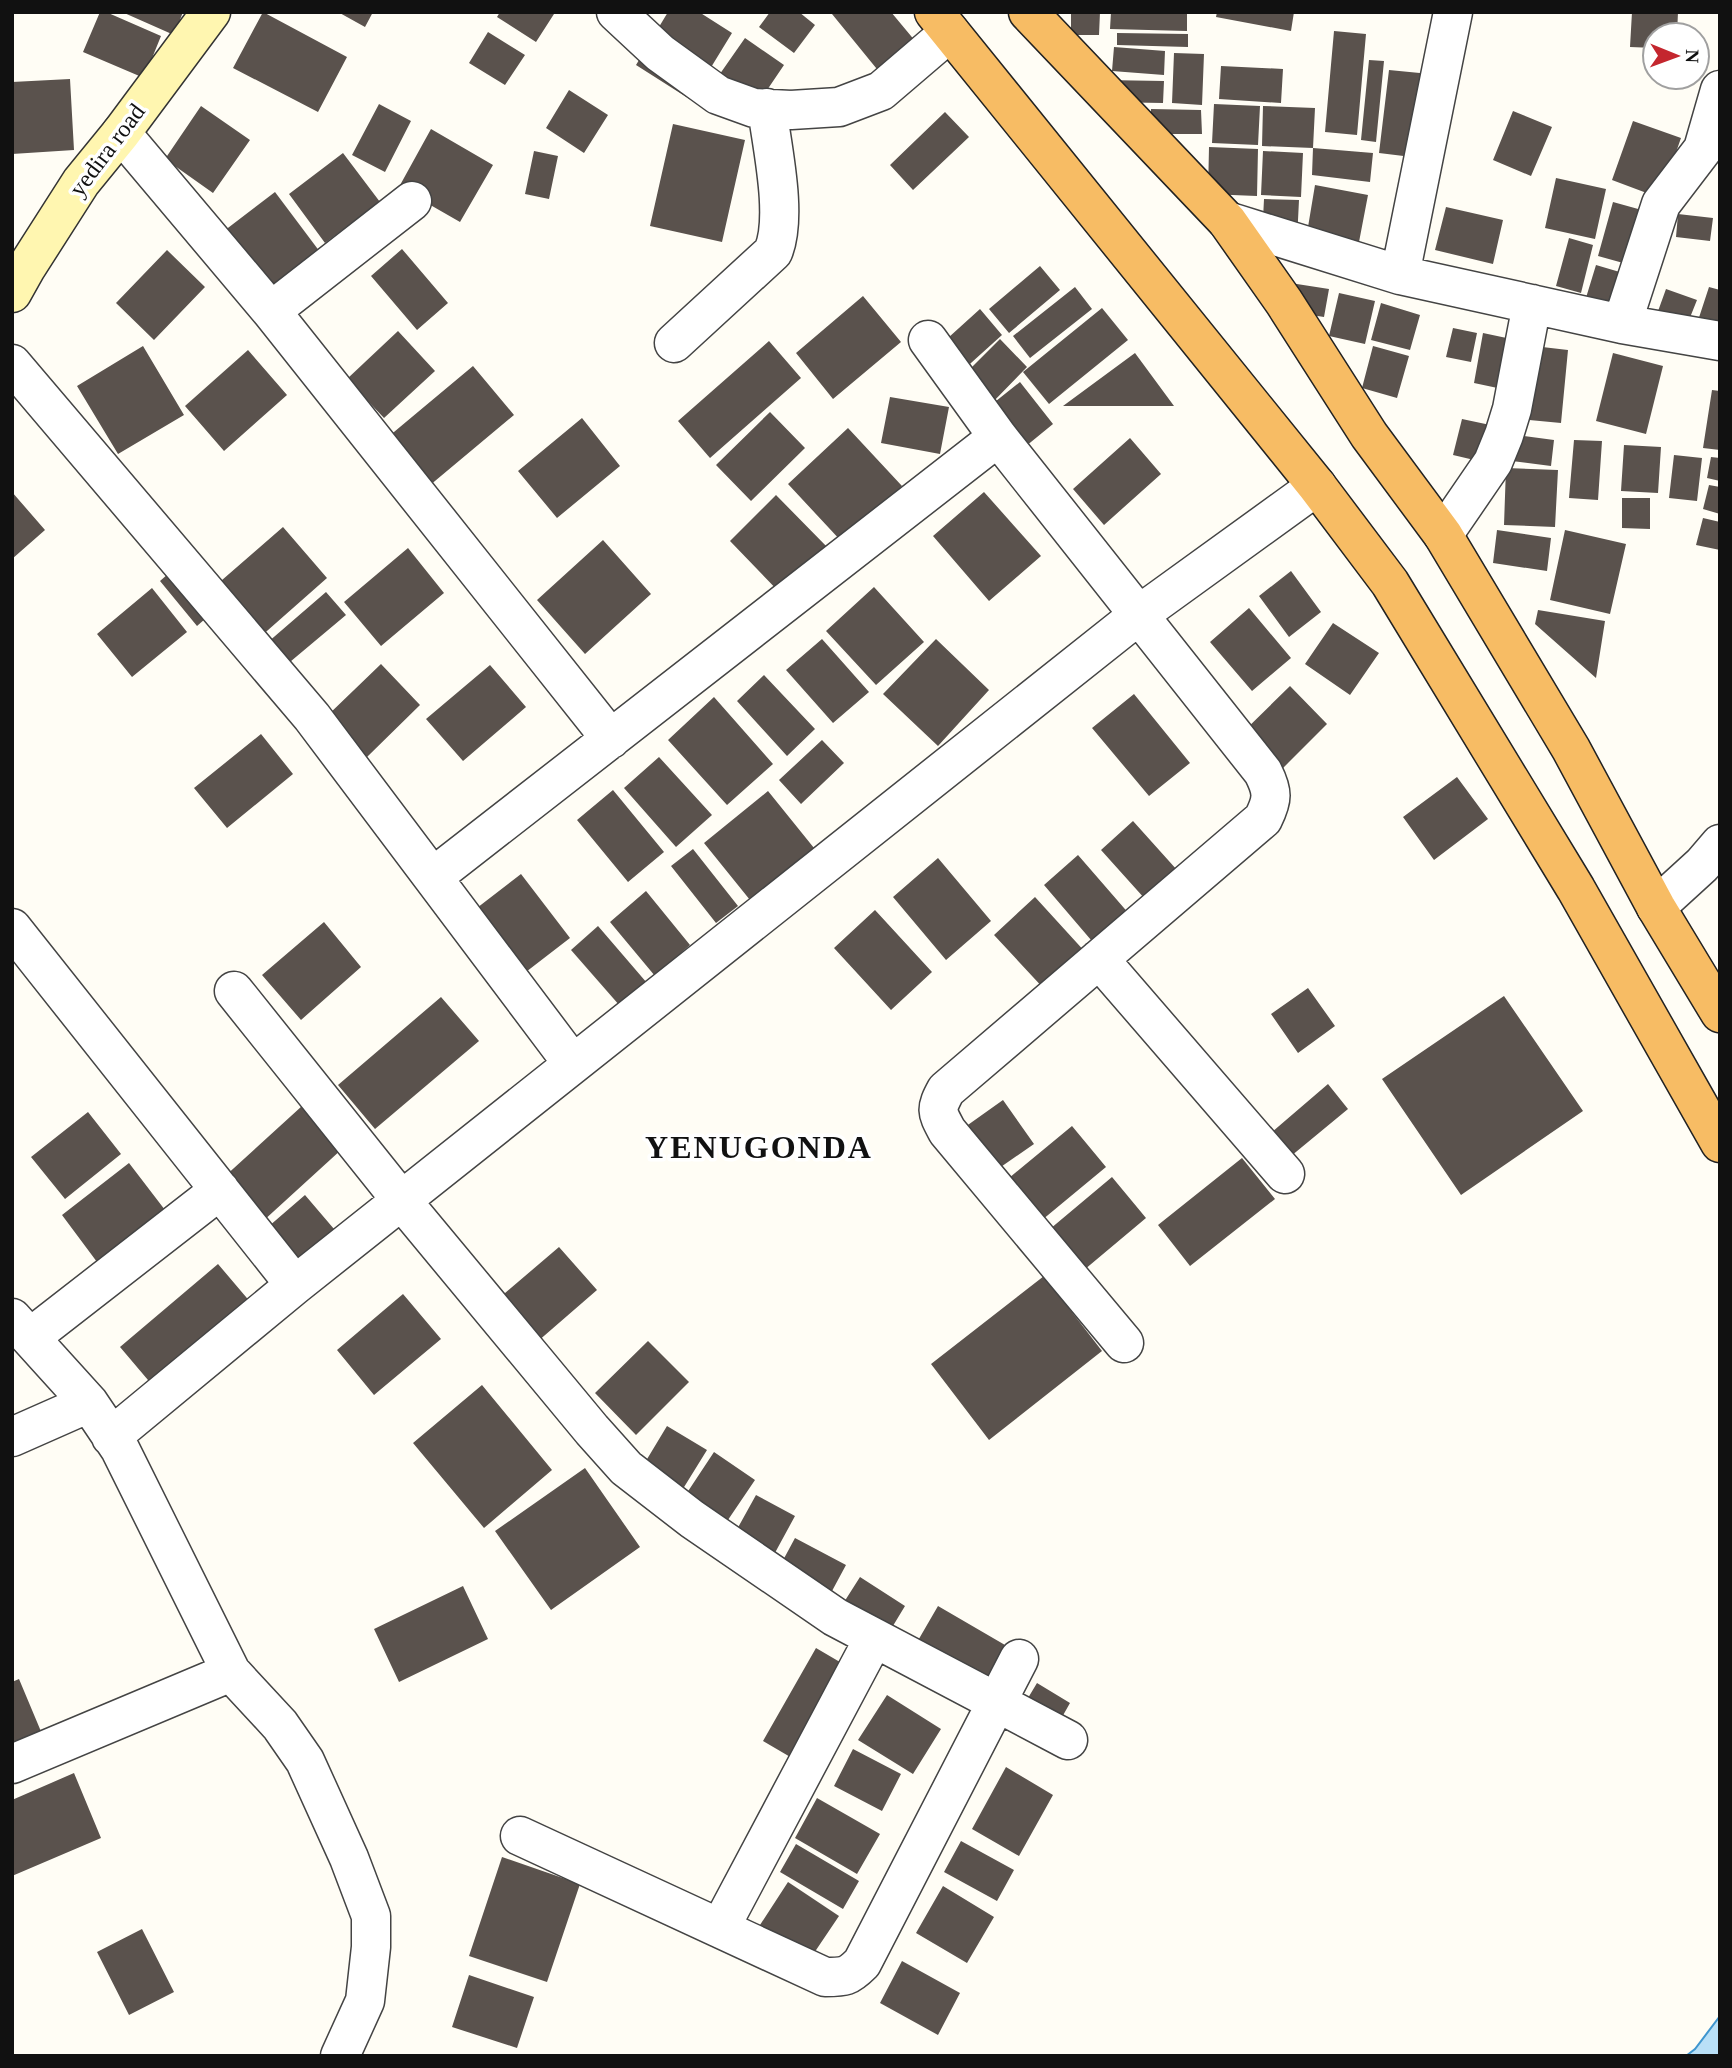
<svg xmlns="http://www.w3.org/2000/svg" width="1732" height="2068" font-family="'Times New Roman',serif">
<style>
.water{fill:#b9e0f7;stroke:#3f96cf;stroke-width:2}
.building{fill:#5a524d}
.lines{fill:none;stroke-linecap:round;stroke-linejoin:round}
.minor-casing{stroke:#444;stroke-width:41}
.secondary-casing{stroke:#333;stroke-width:41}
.trunk-casing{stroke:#222;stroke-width:41}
.minor{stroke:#fff;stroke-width:38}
.secondary{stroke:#fff6b0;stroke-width:38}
.trunk{stroke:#f7bc64;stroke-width:38}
.labels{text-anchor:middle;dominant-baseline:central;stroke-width:7;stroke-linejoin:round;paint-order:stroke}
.street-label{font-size:24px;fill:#111;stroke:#fff}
.district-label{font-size:32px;font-weight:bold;letter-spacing:2px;fill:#111;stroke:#fff}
</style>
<rect width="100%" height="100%" fill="#fffdf5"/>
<path class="water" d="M1720,2016v40h-34l9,-7z"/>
<path class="building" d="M100,12h6l55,24 -17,42 -61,-26z
M122,12h61l-9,23z
M263,12l84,45 -29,55 -85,-44z
M338,12h35l-8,15z
M500,12h51l3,2 -18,28 -39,-25z
M668,12h31l33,21 -41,67 -55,-35z
M770,12h29l16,13 -21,28 -35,-26z
M834,12h57l40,48 -37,30 -62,-76z
M1071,12h29l-1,23h-28z
M1111,12h76v19l-77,-2z
M1217,12h77l-3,19 -75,-14z
M1632,12h46l-1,23h-22v13l-25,-1z
M1334,31l32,3 -9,101 -32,-3z
M488,32l37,23 -20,30 -36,-22z
M1117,33l71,1v13l-71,-2z
M745,38l39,27 -36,53 -40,-27z
M1114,47l51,4 -1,24 -52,-4z
M1174,53l30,1 -2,51 -30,-2z
M1369,60l15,1 -8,81 -15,-2z
M1221,66l62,3 -2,34 -62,-4z
M1389,70l41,4 -10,84 -41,-5z
M70,79l4,71 -62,4v-72z
M1104,80l60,1 -1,22 -60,-1z
M569,90l39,25 -24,38 -38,-25z
M379,104l32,17 -26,51 -33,-17z
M1214,104l46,2 -2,39 -46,-2z
M201,106l49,34 -37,53 -48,-34z
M1263,106l52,2 -2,40 -51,-2z
M1151,109l50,1 1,24h-51z
M1513,111l39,16 -21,49 -38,-16z
M945,112l24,25 -56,53 -23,-25z
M1633,121l48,17 -21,60 -48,-18z
M673,124l72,16 -23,102 -72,-16z
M431,129l62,36 -33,57 -61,-35z
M1209,147l49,2 -1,47 -49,-2z
M1313,148l60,5 -3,29 -58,-7z
M534,151l24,5 -9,43 -24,-5z
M1263,151l40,2 -2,44 -40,-2z
M343,153l37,49 -55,41 -36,-49z
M1556,178l50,11 -11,50 -50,-11z
M1315,185l53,10 -9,47 -52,-9z
M275,192l51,68 -55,43 -51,-69z
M1264,199l35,1 -2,40 -35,-1z
M1613,202l36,10 -15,54 -36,-10z
M1446,207l57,13 -10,44 -58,-14z
M1678,214l35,4 -3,23 -34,-4z
M1569,238l24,7 -12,48 -25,-7z
M402,249l46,54 -31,27 -46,-54z
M167,250l38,37 -51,53 -38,-37z
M1596,265l27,8 -11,36 -27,-8z
M1040,266l20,24 -51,43 -20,-24z
M1284,282l45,7 -5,28 -44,-7z
M1075,287l17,22 -62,49 -17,-22z
M1709,287l11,3v68l-31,-10z
M1666,289l31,11 -14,35 -30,-10z
M1339,293l36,8 -10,43 -36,-8z
M863,296l38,46 -68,57 -37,-46z
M1381,303l39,12 -10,35 -39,-10z
M1102,308l26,32 -79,64 -26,-32z
M980,309l22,26 -41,37 -23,-25z
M1453,328l24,5 -6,29 -25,-5z
M398,331l37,40 -51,47 -37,-39z
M1483,333l33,7 -9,50 -33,-7z
M1000,339l27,28 -36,37 -28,-28z
M769,341l32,37 -91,80 -32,-37z
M1525,345l43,5 -7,73 -43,-4z
M143,346l41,69 -66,39 -41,-68z
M1373,346l36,10 -12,42 -35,-10z
M248,350l39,45 -63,56 -39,-45z
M1135,353l39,53h-111z
M1613,353l50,13 -17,68 -50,-13z
M473,366l41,49 -85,71 -41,-49z
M1020,382l33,42 -38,31 -34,-42z
M1712,390l8,1v59l-17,-2z
M890,397l59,10 -9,47 -59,-11z
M770,412l35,36 -54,53 -35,-36z
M582,418l38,48 -63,52 -39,-47z
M1462,419l33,7 -8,37 -34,-8z
M848,428l54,58 -60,56 -54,-58z
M1516,435l38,5 -3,26 -39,-5z
M1130,438l31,36 -57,51 -31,-36z
M1574,440l28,1 -4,59 -29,-2z
M1624,445l37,2 -3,46 -37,-2z
M1674,455l28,3 -5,43 -28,-3z
M1711,457l9,1v23l-13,-3z
M1506,468l52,2 -3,57 -51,-2z
M1709,485l11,2v27l-17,-5z
M12,492l33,38 -33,29z
M984,492l57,64 -52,45 -56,-65z
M776,495l54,55 -47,46 -53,-55z
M1622,498h28v31l-28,-1z
M1703,518l17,4v28l-24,-5z
M283,527l44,51 -68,60 -45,-51z
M1497,530l54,8 -4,33 -54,-8z
M1565,530l61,14 -16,70 -60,-14z
M603,540l48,54 -66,60 -48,-54z
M408,548l36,45 -63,53 -37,-44z
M176,567l37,45 -16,14 -37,-45z
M1291,571l30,41 -32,25 -30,-41z
M874,587l50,55 -48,43 -50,-54z
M152,588l35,44 -55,45 -35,-43z
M326,592l20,23 -68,57 -18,-23z
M1249,608l42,50 -39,33 -42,-49z
M1538,610l67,11 -9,57 -61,-54z
M1333,623l46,30 -29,42 -45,-31z
M822,639l47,53 -36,31 -47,-53z
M936,639l53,51 -51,56 -55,-52z
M381,664l39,41 -53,52 -40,-41z
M490,665l36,42 -63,54 -37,-42z
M764,675l51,54 -28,27 -50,-55z
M1290,686l37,38 -52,52 -37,-39z
M1134,694l56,69 -41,33 -57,-68z
M714,697l59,67 -46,41 -59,-65z
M261,734l32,40 -66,54 -33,-40z
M822,740l22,23 -43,41 -22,-24z
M659,757l53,58 -36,32 -52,-59z
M1457,777l31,42 -54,41 -31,-43z
M613,790l51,62 -36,30 -51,-62z
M768,791l46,57 -64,52 -46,-57z
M1133,821l53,59 -32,29 -53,-59z
M693,849l45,57 -22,17 -45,-57z
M1078,855l59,68 -34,31 -59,-69z
M938,858l53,63 -45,39 -53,-63z
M521,874l49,64 -48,37 -49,-64z
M646,891l44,54 -35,31 -45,-54z
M1035,897l52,57 -41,37 -52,-56z
M875,910l57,62 -41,38 -57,-62z
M324,922l37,45 -60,53 -39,-45z
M598,926l49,57 -27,23 -49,-56z
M1308,988l27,38 -37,27 -27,-39z
M1504,996l79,115 -122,84 -79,-116z
M441,997l38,44 -104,88 -37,-44z
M1328,1084l20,25 -63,52 -20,-23z
M1003,1100l31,44 -39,27 -30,-44z
M302,1106l40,43 -80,73 -39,-44z
M88,1112l33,42 -56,45 -34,-42z
M1072,1126l34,41 -64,53 -33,-42z
M1242,1158l33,41 -85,67 -32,-41z
M129,1163l36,47 -68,52 -35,-47z
M1112,1177l34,41 -62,52 -34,-41z
M305,1195l29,34 -44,38 -29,-34z
M559,1247l38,43 -75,65 -38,-44z
M218,1264l39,46 -98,83 -39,-46z
M1044,1276l58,75 -113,89 -58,-76z
M403,1294l38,45 -67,56 -37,-45z
M648,1341l41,41 -53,53 -41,-42z
M482,1385l70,85 -68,58 -71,-85z
M667,1426l40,24 -39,63 -39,-24z
M714,1452l41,28 -44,65 -40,-28z
M585,1468l55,79 -89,63 -56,-79z
M756,1495l39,21 -31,57 -39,-22z
M795,1538l51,27 -28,52 -51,-27z
M860,1577l45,29 -20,33 -46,-29z
M463,1586l25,53 -89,43 -25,-53z
M938,1606l67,39 -28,50 -68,-39z
M816,1648l29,17 -53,93 -29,-17z
M19,1679l26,62 -33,14v-73z
M1037,1683l33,20 -17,30 -34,-20z
M887,1695l54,34 -28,45 -55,-34z
M853,1749l48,25 -19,37 -48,-25z
M1006,1767l47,28 -34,61 -47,-27z
M74,1773l27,65 -89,38v-76z
M817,1798l63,36 -23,40 -62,-36z
M961,1841l53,29 -17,31 -53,-29z
M796,1844l63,37 -16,28 -63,-37z
M502,1857l78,27 -33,98 -78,-26z
M788,1882l51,34 -29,43 -50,-34z
M943,1886l51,31 -27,46 -51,-30z
M142,1929l32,63 -45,23 -32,-63z
M902,1961l58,32 -22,42 -58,-32z
M469,1975l65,22 -17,51 -65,-21z"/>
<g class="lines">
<g class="minor-casing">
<path id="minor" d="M616,12l44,41 58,42 36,13 37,2 48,-3 42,-16 69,-59
M121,133l150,178 340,428
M1227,221l173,54 222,49 98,17
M1400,275l53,-263
M271,311l141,-110
M1622,324l39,-120 42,-55 17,-59
M928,340l70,97 265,335c10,20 10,27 0,47l-317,271c-11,20 -9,22 1,41l177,212
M674,343l99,-91c15,-35 -1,-105 -6,-144
M12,364l300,353 261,347
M1443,535l50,-73 11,-27 8,-26 20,-105
M433,877l565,-440
M1656,907l46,-42 18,-21
M12,928l283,357
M1099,959l186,215
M234,991l168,210 190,229 34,38 66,51 143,98 233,123
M12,1318l77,85 31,46 111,223 49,53 25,36 44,97 22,58v31l-6,54 -25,55
M31,1337l189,-147
M12,1437l77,-34
M111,1437l184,-152 845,-671 177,-128
M12,1764l219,-92
M520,1836l305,141c20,0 23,0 37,-14l157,-304
M720,1928l154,-290"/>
</g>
<g class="secondary-casing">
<path id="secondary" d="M12,293l14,-25 55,-86 40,-49 90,-121"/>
</g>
<g class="trunk-casing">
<path id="trunk" d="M934,12l383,474 73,97 186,306 144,254
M1028,12l199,209 57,81 85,133 74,100 128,214 85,158 64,106"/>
</g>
<use href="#minor" class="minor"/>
<use href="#secondary" class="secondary"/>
<use href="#trunk" class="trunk"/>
</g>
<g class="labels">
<g class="street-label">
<text transform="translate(107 150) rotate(-53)">yedira road</text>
</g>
<g class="district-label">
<text x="759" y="1147">YENUGONDA</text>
</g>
</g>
<rect width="1732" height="2068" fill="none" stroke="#111111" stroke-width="28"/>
<g transform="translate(1676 56) rotate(91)"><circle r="33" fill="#ffffff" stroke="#a0a0a0" stroke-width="2"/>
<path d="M0-5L12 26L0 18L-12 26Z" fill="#c4262e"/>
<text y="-10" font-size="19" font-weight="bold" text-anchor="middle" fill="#111111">N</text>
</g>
</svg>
